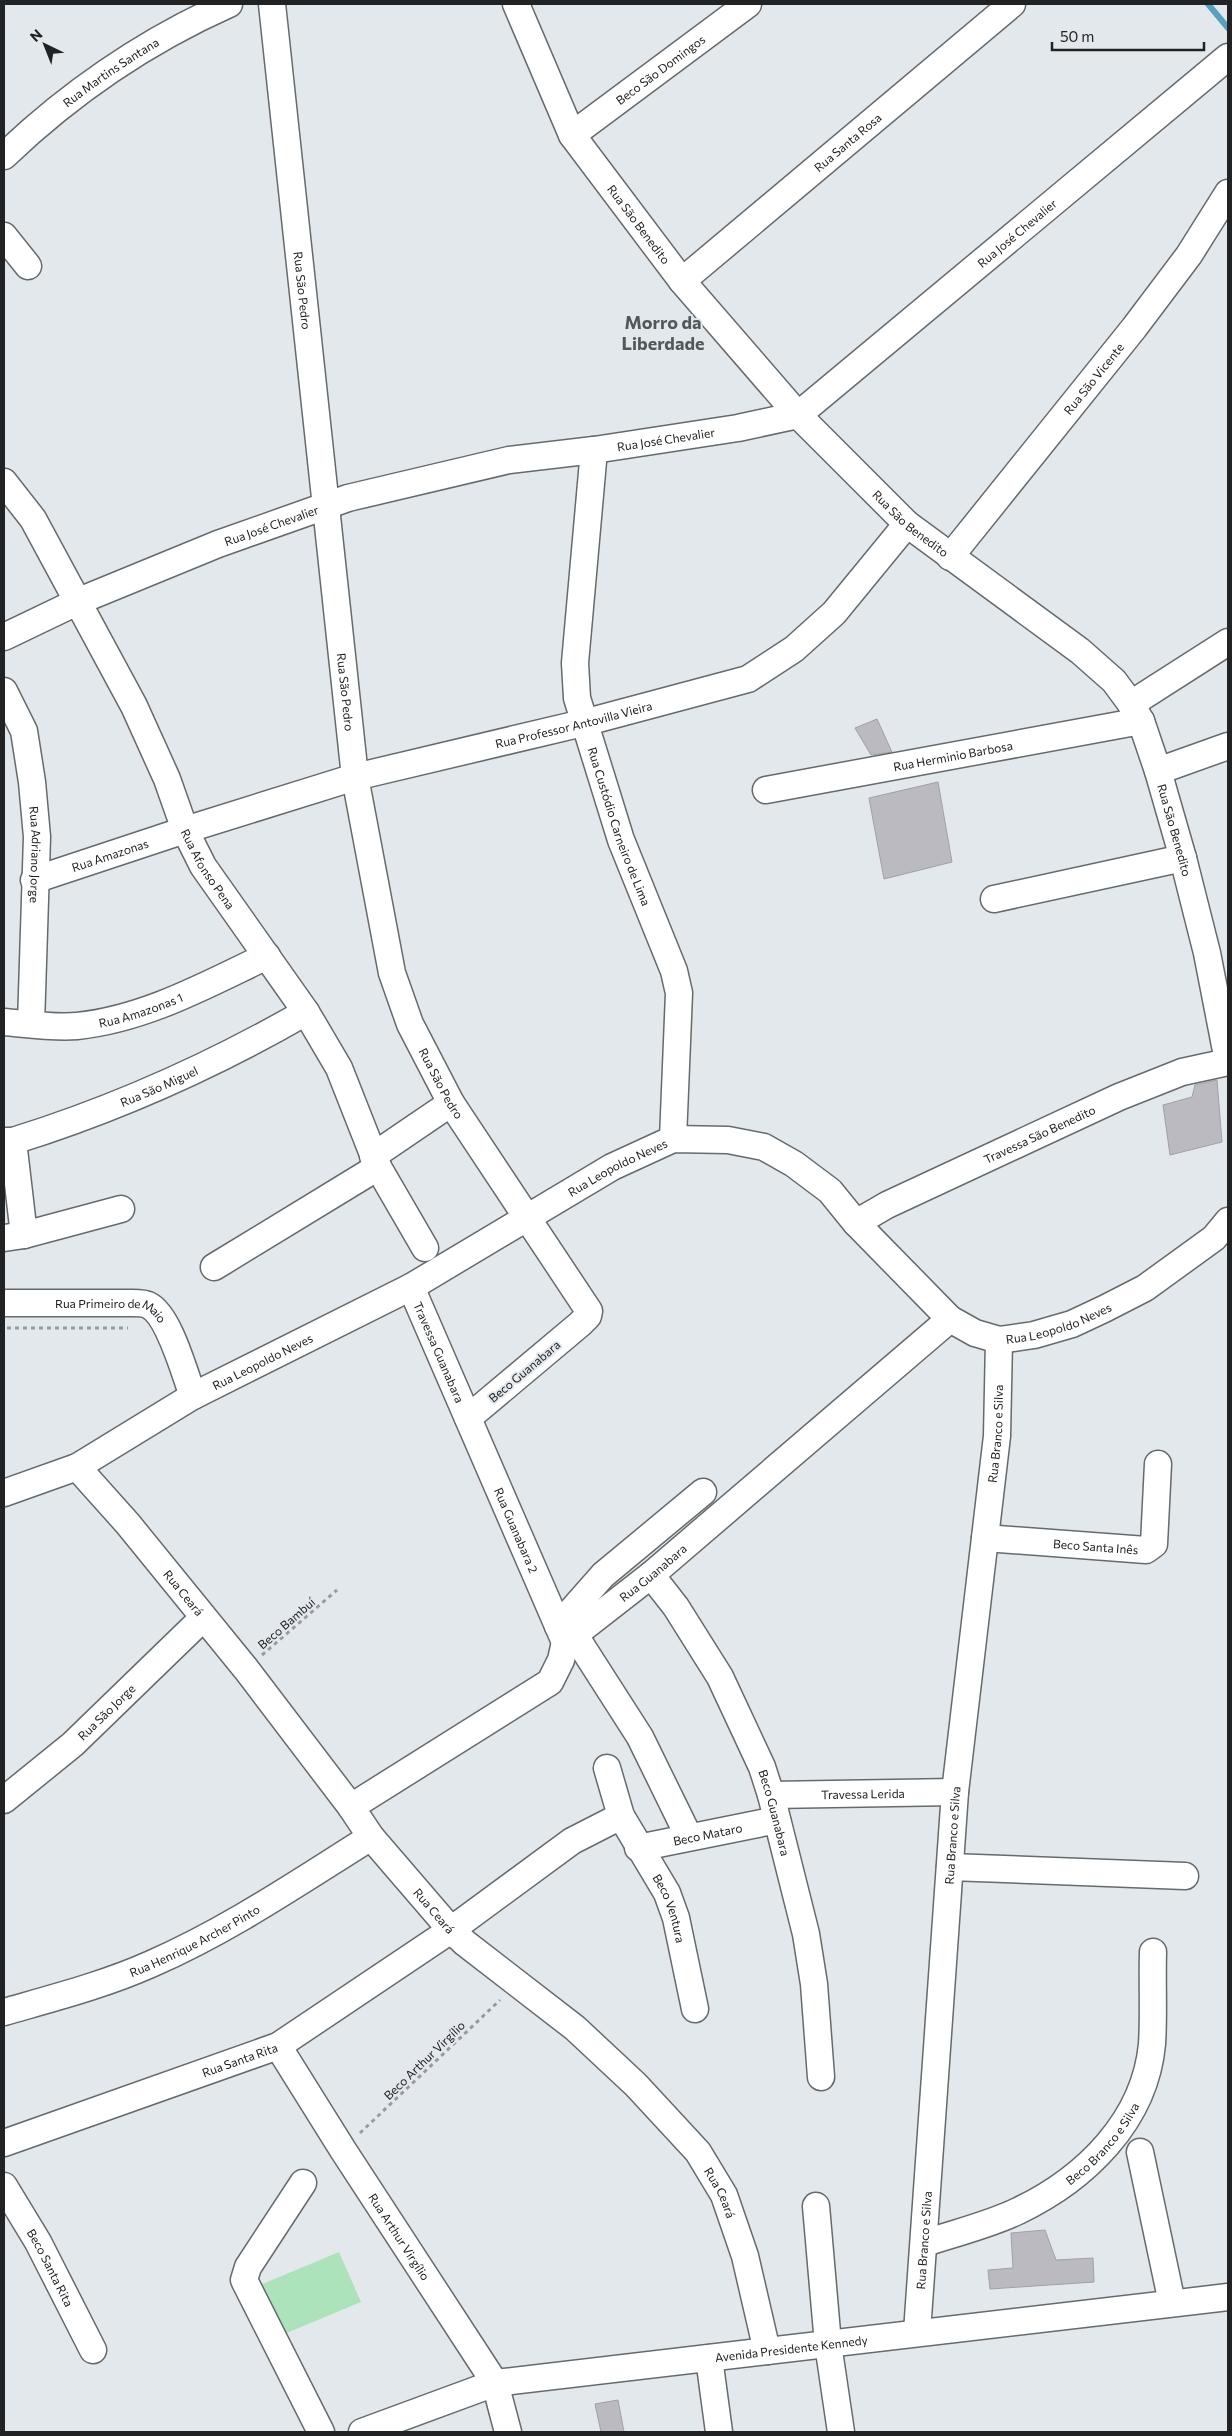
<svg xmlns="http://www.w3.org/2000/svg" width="1232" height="2436" font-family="Commissioner,sans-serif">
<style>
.green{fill:#ade3ba}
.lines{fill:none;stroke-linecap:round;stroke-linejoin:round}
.stream{stroke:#56a1c0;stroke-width:6}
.building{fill:#bbbac0;stroke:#a0a0a5}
.minor-casing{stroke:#656a6d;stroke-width:29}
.path{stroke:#979b9f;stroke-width:3;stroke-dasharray:4 4;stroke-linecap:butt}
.minor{stroke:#fff;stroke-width:26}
.labels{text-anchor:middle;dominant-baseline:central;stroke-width:4;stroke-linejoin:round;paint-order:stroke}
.street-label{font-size:12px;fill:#202223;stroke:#e3e8ed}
.district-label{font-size:18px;font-weight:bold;fill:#52575a;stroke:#e3e8ed}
</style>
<rect width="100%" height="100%" fill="#e3e8ed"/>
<path class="green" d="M339,2252l22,50 -79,33 -22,-50z"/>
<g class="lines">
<path class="stream" d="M1208,4l20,24"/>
</g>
<path class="building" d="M877,719l15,33 -21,3 -16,-27z
M938,782l14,80 -68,17 -15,-81z
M1217,1080l5,62 -52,13 -7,-50 29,-8 3,-12z
M1045,2230l11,30 37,-2 1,24 -104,7 -2,-19 25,-2 -2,-35z
M618,2400l6,32h-23l-6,-28z"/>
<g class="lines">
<g class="minor-casing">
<g id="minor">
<path id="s1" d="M272,4l83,773 37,196 18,51 41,79 138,208 -1,5 -8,8 -112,94"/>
<path id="s2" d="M516,4l56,131 110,146 116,134 109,109 173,127 34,30 17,23 10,17 17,50 25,87 24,95 21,108"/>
<path id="s3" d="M572,135l176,-131"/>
<path id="s4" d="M4,156c65,-62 142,-115 225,-152"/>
<path d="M4,236l24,30"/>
<path id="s5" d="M682,281l330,-277"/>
<path id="s6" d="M594,450l-19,213 2,35 44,142 53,131 5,22 -6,146"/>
<path id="s7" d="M4,482l29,37 101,187 33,73 18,51 18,36 103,146 33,56 39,99 47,81"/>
<path id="s8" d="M950,557l184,-229 55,-73 39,-62"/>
<path id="s9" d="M4,637l75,-36 139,-57 130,-46 161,-38 85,-10 144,-22 60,-13 430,-358"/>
<path id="s10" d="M4,691l20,40 8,51 5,55 -6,187"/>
<path d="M1131,704l97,-62"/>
<path d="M1158,771l70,-25"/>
<path id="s11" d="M766,790l375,-69"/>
<path id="s12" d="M34,880l151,-50 170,-53 232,-55 161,-43 46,-30 40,-36 73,-89"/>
<path d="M994,899l189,-41"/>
<path id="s13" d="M4,1022c23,2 49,6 73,4 68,-7 129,-41 190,-70"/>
<path id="s14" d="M4,1141h9c103,-32 199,-75 293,-129"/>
<path d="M13,1141l11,94"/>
<path d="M373,1156l78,-53"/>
<path id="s15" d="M856,1223l31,-18 232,-108 63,-25 46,-10"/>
<path d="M4,1238l20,-3 97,-26"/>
<path d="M214,1267l164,-100"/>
<path id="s16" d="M411,1287l154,355"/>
<path id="s17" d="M4,1303h129c4,0 11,0 15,2 21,9 37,70 45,91"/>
<path id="s18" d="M77,1467l51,57 118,145 105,138 20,30 80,93 14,13 110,85 61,57 62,67 26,43 21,61 22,95"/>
<path id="s19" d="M4,1493l73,-26 116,-71 218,-109 201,-120 61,-28 55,1 36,7 30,17 36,27 26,32 94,96 25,14 24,7 35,-5 38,-11 32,-15 41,-21 69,-50 14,-17"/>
<path id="s20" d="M985,1538l161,12 8,-6 4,-80"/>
<path id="s21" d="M651,1575l25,32 44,70 42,90 9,28 35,139 8,50 7,93"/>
<path d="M558,1626l45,-51 100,-83"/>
<path d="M574,1634l66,103 49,100"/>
<path id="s22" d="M607,1768l14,48 46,77 9,25 19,91"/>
<path id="s23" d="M771,1795l184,-3"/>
<path id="s24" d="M4,1800l69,-56 130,-126"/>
<path id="s25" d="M351,1807l199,-125 11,-22 4,-18 86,-67 299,-256"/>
<path id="s26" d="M638,1848l139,-28"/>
<path d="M950,1867l235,9"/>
<path id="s27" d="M4,2012c49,-14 100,-27 147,-48 78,-34 148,-82 220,-127"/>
<path id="s28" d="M278,2046l65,104 152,233 13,49"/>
<path id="s29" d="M4,2143l274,-97 173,-116 121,-89 49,-25"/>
<path d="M1140,2152l32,151"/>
<path d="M303,2183l-55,84 -4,13 77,152"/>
<path id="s30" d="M4,2186l34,56 55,108"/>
<path d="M816,2206l12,138 13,88"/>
<path id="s31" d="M925,2243c30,-10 64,-18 93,-32 67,-32 127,-90 134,-167 2,-30 0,-61 1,-92"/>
<path id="s32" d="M917,2332l38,-540 42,-356 2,-96"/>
<path d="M709,2358l10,74"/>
<path id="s33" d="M362,2432l133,-49 733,-86"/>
</g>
</g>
<path class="path" d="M7,1328h121
M262,1655l75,-65
M360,2133l140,-133"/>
<use href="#minor" class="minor"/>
</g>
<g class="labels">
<g class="street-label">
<text stroke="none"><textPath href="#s3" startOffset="110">Beco São Domingos</textPath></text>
<text stroke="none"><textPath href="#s4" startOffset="136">Rua Martins Santana</textPath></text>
<text stroke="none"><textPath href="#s5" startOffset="216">Rua Santa Rosa</textPath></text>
<text stroke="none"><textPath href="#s2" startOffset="254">Rua São Benedito</textPath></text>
<text stroke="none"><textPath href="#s9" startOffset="1114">Rua José Chevalier</textPath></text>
<text stroke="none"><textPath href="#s1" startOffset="288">Rua São Pedro</textPath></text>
<text stroke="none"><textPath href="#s8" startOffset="229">Rua São Vicente</textPath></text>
<text stroke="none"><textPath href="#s9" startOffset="695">Rua José Chevalier</textPath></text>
<text stroke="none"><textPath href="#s2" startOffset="659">Rua São Benedito</textPath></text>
<text stroke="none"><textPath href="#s9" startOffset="290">Rua José Chevalier</textPath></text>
<text stroke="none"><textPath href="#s1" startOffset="692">Rua São Pedro</textPath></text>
<text stroke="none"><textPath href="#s12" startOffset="562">Rua Professor Antovilla Vieira</textPath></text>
<text stroke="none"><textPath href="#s11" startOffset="190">Rua Herminio Barbosa</textPath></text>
<text stroke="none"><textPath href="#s6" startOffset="384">Rua Custódio Carneiro de Lima</textPath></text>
<text stroke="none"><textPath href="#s2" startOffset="1079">Rua São Benedito</textPath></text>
<text stroke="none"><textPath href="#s10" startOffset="169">Rua Adriano Jorge</textPath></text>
<text stroke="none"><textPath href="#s12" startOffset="80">Rua Amazonas</textPath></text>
<text stroke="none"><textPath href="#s7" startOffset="439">Rua Afonso Pena</textPath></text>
<text stroke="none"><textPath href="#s13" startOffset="139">Rua Amazonas 1</textPath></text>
<text stroke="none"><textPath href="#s1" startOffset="1098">Rua São Pedro</textPath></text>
<text stroke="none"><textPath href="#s14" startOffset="165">Rua São Miguel</textPath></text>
<text stroke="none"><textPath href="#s15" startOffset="204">Travessa São Benedito</textPath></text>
<text stroke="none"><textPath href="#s19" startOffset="696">Rua Leopoldo Neves</textPath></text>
<text stroke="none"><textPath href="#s17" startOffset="109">Rua Primeiro de Maio</textPath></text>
<text stroke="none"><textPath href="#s19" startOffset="1221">Rua Leopoldo Neves</textPath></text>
<text stroke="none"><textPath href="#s16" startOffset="71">Travessa Guanabara</textPath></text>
<text stroke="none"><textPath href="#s19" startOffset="291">Rua Leopoldo Neves</textPath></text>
<text transform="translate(524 1371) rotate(-40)">Beco Guanabara</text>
<text stroke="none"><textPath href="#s32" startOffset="902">Rua Branco e Silva</textPath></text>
<text stroke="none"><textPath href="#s16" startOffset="265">Rua Guanabara 2</textPath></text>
<text stroke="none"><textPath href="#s20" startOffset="111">Beco Santa Inês</textPath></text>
<text stroke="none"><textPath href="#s25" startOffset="390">Rua Guanabara</textPath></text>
<text stroke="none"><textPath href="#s18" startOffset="165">Rua Ceará</textPath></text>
<text transform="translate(286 1623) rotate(-41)">Beco Bambuí</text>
<text stroke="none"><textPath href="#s24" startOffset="135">Rua São Jorge</textPath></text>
<text stroke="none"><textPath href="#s23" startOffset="92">Travessa Lerida</textPath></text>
<text stroke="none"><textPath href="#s21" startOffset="270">Beco Guanabara</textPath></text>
<text stroke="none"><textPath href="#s26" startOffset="71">Beco Mataro</textPath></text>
<text stroke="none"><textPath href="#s32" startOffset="498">Rua Branco e Silva</textPath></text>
<text stroke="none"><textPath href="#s22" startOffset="155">Beco Ventura</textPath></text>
<text stroke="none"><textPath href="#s18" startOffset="570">Rua Ceará</textPath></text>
<text stroke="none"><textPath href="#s27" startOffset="204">Rua Henrique Archer Pinto</textPath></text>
<text stroke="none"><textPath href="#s29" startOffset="250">Rua Santa Rita</textPath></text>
<text transform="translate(424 2060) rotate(-44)">Beco Arthur Virgílio</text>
<text stroke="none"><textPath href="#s31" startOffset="208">Beco Branco e Silva</textPath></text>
<text stroke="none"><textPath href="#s18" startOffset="975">Rua Ceará</textPath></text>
<text stroke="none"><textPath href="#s28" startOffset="226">Rua Arthur Virgílio</textPath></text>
<text stroke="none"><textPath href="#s32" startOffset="92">Rua Branco e Silva</textPath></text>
<text stroke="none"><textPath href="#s30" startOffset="94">Beco Santa Rita</textPath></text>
<text stroke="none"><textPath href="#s33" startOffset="440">Avenida Presidente Kennedy</textPath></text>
</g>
<g class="district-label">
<text x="663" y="322">Morro da<tspan x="663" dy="21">Liberdade</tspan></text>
</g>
</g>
<rect width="1232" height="2436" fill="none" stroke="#202223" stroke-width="10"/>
<g transform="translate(45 45) rotate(317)" stroke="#e3e8ed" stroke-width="4" paint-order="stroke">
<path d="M0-4L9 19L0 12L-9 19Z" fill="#202223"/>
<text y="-8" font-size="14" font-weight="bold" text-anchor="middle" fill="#202223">N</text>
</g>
<path d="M1052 42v8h152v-8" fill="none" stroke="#202223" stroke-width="2.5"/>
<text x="1060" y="42" font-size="15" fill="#202223" stroke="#e3e8ed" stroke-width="4" paint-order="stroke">50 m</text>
</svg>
